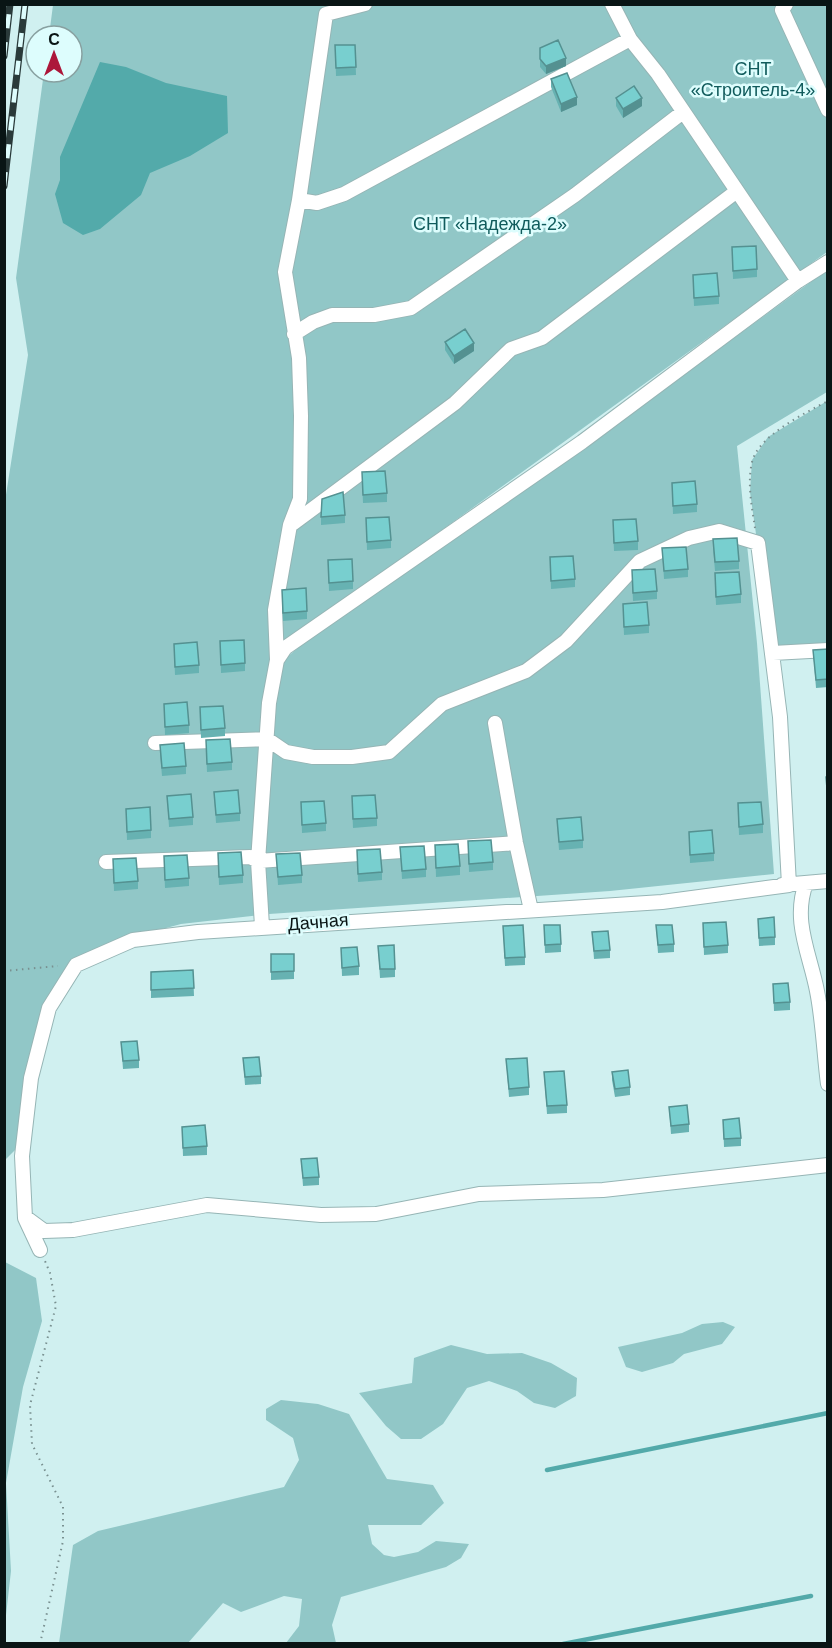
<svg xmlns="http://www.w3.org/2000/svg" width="832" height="1648" font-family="Arial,sans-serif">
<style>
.green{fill:#91c7c7}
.water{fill:#53aaaa}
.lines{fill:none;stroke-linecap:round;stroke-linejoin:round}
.stream{stroke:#53aaaa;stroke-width:4.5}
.minor-casing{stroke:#96b5b5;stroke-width:16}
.path{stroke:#799090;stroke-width:2;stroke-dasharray:1.5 4.5;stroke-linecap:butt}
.minor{stroke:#fff;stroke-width:14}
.rail-casing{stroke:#2a3a3a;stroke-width:7}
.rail{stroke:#ddfdfd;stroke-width:4.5;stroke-dasharray:14;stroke-linecap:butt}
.wall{fill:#67b2b2}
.shaded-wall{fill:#549191}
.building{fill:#78cfcf;stroke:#549191;stroke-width:1.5}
.labels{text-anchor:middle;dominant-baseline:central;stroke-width:5;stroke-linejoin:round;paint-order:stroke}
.park-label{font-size:18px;fill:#105b5c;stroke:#ddfdfd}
.street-label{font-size:18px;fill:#091515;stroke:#ddfdfd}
</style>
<rect width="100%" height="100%" fill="#d0f0f0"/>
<path class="green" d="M53,5h774v247l-543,392 2,14 73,-61 228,-152 240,-175v122l-90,54 20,197 17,231 -164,17 -341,23 -88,10 -63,17 -37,20 -30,48 -34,139 -12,12v-659l23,-146 -12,-77 28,-206h28v-36h-23z
M827,401v247l-54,5 -23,-161 2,-32 16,-23z
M5,1262l31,16 6,43 -19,66 -17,96 5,88 -6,53z
M723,1322l12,5 -13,17 -38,10 -11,9 -31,9 -16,-5 -8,-20 64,-14 20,-9z
M451,1345l36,9 35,-1 29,10 26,15 -1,18 -21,12 -21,-5 -17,-12 -28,-10 -22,7 -24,36 -22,15h-20l-15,-13 -27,-33 53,-10 2,-25z
M281,1400l37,4 31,10 38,65 46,6 11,18 -23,22h-53l4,19 12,11 10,2 24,-5 18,-11 33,3 -8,14 -15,9 -105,30 -9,28 4,18h-50l13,-17 3,-27 -18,-3 -43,16 -18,-9 -35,40h-129l14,-98 25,-14 186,-44 15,-27 -6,-22 -27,-18v-11z"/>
<path class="water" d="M100,62l26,5 40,16 61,13 1,37 -38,23 -40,17 -9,22 -41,34 -17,6 -20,-12 -8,-29 5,-14v-23z"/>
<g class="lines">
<path class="stream" d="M547,1470l281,-57
M563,1644l248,-48"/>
<g class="minor-casing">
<path id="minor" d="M612,4l18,35 28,35 140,207
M786,4l-4,6 46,100
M299,200l18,3 27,-9 286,-155
M294,334l19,-12 19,-7h42l37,-7 164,-113 108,-83
M291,525l164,-122 56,-54 31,-11 195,-147
M773,653l55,-3
M277,660l-2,-50 15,-85 10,-26 1,-83 -2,-58 -14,-86 14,-72 27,-186 39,-10
M495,723l21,120 15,67
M106,862l144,-5 8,4 258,-18
M806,883c-14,38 4,71 11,108 6,30 7,62 11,93
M782,885l46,-4
M262,926l-4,-65 11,-158 8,-43 8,-12 297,-206 216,-161 30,-19
M25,1217l19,14 29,-1 134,-25 114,10 55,-1 103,-20 124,-4 225,-25
M40,1250l-15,-32 -3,-62 9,-78 18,-70 27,-43 57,-25 65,-8 464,-30 127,-17 -9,-168 -22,-174 -39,-12 -30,7 -49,23 -74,80 -40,30 -84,33 -53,48 -37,5h-39l-27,-5 -19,-13 -112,4"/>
</g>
<path class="path" d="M755,528c-3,-21 -8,-44 -3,-66 6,-26 53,-49 76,-61
M4,971l54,-5
M40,1644l23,-103v-34l-31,-63 -2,-39 26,-99 -6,-33 -5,-12"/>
<use href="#minor" class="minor"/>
<g class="rail-casing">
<path id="rail" d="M4,56l6,-52
M4,186l21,-182"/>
</g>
<use href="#rail" class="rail"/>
</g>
<path class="wall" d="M335,45h20l1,30 -20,1z
M540,48l26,18 -20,8 -6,-7z
M551,79l26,26 -16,7 -10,-25z
M616,98l26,8 -19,12 -7,-12z
M732,247l25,22v8l-24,2z
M693,283l26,13v8l-25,2z
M445,342l29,9 -20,13 -9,-14z
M362,480l25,13v9l-24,1z
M672,483l25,21v8l-24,2z
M345,515v8l-24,2v-8z
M366,518l25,22v8l-24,2z
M613,528l25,13v9l-24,1z
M713,547l26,14v8l-24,2z
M662,548l26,21v8l-24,2z
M550,557l25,22v8l-24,2z
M328,560l25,21v8l-24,2z
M632,578l25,13v8l-24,2z
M715,582l26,12v9l-25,2z
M282,590l25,21v8l-24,2z
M623,612l26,13v8l-25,2z
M220,641l25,22v8l-24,2z
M828,649v38l-12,1 -3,-38z
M174,652l25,13v8l-24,2z
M164,704l25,21v8l-24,2z
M200,715l25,13v8l-24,2z
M206,749l26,13v8l-25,2z
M160,753l26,13v8l-24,2z
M214,792l26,21v8l-24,2z
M167,796l26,21v8l-24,2z
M301,802l25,21v8l-24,2z
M738,803l25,21v9l-24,2z
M352,804l25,14v8l-24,2z
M126,809l25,21v8l-24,2z
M557,819l26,21v8l-24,2z
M689,832l25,21v8l-24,2z
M468,841l25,21v8l-24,2z
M435,845l25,21v9l-24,2z
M400,847l26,22v8l-24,2z
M357,850l25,22v8l-24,2z
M218,853l25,22v8l-24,2z
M276,854l26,21v8l-24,2z
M113,859l25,22v8l-24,2z
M164,864l25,14v8l-24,2z
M758,919l17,18v8l-16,1z
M703,923l25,22v8l-24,2z
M544,925l17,19v8l-16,1z
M656,925l18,19v8l-16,1z
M503,926l22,31v8l-20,1z
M592,932l18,18v8l-16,1z
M378,946l17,23v8l-15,1z
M341,948l18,18v9l-17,1z
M271,954h23v25l-23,1z
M193,970l1,26 -43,2v-26z
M773,984l17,18v8l-16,1z
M121,1042l18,18v8l-16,1z
M243,1058l18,18v8l-16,1z
M506,1059l23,28v8l-20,2z
M544,1072l23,33v8l-20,1z
M612,1072l18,15v8l-15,2 -3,-17z
M669,1107l20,17v8l-18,2z
M723,1120l18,18v8l-17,1z
M182,1127l25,19v9l-24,1z
M301,1159l18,18v8l-16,1z"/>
<path class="shaded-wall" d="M566,58v8l-20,8v-8z
M577,97v8l-16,7v-8z
M642,98v8l-19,12v-9z
M474,343v8l-20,13v-8z"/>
<path class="building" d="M558,40l8,18 -20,8 -6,-7v-11z
M335,45h20l1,22 -20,1z
M567,73l10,24 -16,7 -10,-25z
M634,86l8,12 -19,11 -7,-11z
M756,246l1,23 -24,2 -1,-24z
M717,273l2,23 -25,2 -1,-23z
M465,329l9,14 -20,13 -9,-14z
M385,471l2,22 -24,2 -1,-23z
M695,481l2,23 -24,2 -1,-23z
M343,492l2,23 -24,2 1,-18z
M389,517l2,23 -24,2 -1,-24z
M636,519l2,22 -24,2 -1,-23z
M737,538l2,23 -24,1 -2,-23z
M686,547l2,22 -24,2 -2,-23z
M573,556l2,23 -24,2 -1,-24z
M352,559l1,22 -24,2 -1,-23z
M655,569l2,22 -24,2 -1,-23z
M739,572l2,22 -25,3 -1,-24z
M306,588l1,23 -24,2 -1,-23z
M647,602l2,23 -25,2 -1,-23z
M244,640l1,23 -24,2 -1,-24z
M197,642l2,23 -24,2 -1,-23z
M828,649v30l-12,1 -3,-30z
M187,702l2,23 -24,2 -1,-23z
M223,706l2,22 -24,2 -1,-23z
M230,739l2,23 -25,2 -1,-24z
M184,743l2,23 -24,2 -2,-23z
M828,776v24l-2,-23z
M238,790l2,23 -24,2 -2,-23z
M191,794l2,23 -24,2 -2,-23z
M375,795l2,23 -24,1 -1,-23z
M324,801l2,22 -24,2 -1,-23z
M761,802l2,22 -24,3 -1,-24z
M150,807l1,23 -24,2 -1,-23z
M581,817l2,23 -24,2 -2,-23z
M712,830l2,23 -24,2 -1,-23z
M491,840l2,22 -24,2 -1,-23z
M458,844l2,22 -24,2 -1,-23z
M424,846l2,23 -24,2 -2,-24z
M380,849l2,23 -24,2 -1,-24z
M241,852l2,23 -24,2 -1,-24z
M300,853l2,22 -24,2 -2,-23z
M187,855l2,23 -24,2 -1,-24z
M136,858l2,23 -24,2 -1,-24z
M774,917l1,20 -16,1 -1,-19z
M726,922l2,23 -24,2 -1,-24z
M523,925l2,32 -20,1 -2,-32z
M544,925h16l1,19 -16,1z
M656,925h16l2,19 -16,1z
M608,931l2,19 -16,1 -2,-19z
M394,945l1,24h-15l-2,-23z
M357,947l2,19 -17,2 -1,-20z
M271,954h23v17l-23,1z
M193,970l1,18 -43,2v-18z
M788,983l2,19 -16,1 -1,-19z
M137,1041l2,19 -16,1 -2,-19z
M259,1057l2,19 -16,1 -2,-19z
M527,1058l2,29 -20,2 -3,-30z
M628,1070l2,17 -15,2 -3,-17z
M564,1071l3,34 -20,1 -3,-34z
M687,1105l2,19 -18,2 -2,-19z
M739,1118l2,20 -17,1 -1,-19z
M205,1125l2,21 -24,2 -1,-21z
M317,1158l2,19 -16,1 -2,-19z"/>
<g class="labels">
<g class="park-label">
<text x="753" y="69">СНТ<tspan x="753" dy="21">«Строитель-4»</tspan></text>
<text x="490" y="224">СНТ «Надежда-2»</text>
</g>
<g class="street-label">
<text transform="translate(318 922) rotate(-5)">Дачная</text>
</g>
</g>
<rect width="832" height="1648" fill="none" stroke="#091515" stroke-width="12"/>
<g transform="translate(54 54)"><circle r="28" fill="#ddfdfd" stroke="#88a0a0" stroke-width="1.5"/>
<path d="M0-4.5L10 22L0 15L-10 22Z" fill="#ac173a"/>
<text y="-9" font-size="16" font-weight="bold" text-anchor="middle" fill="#091515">С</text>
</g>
</svg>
